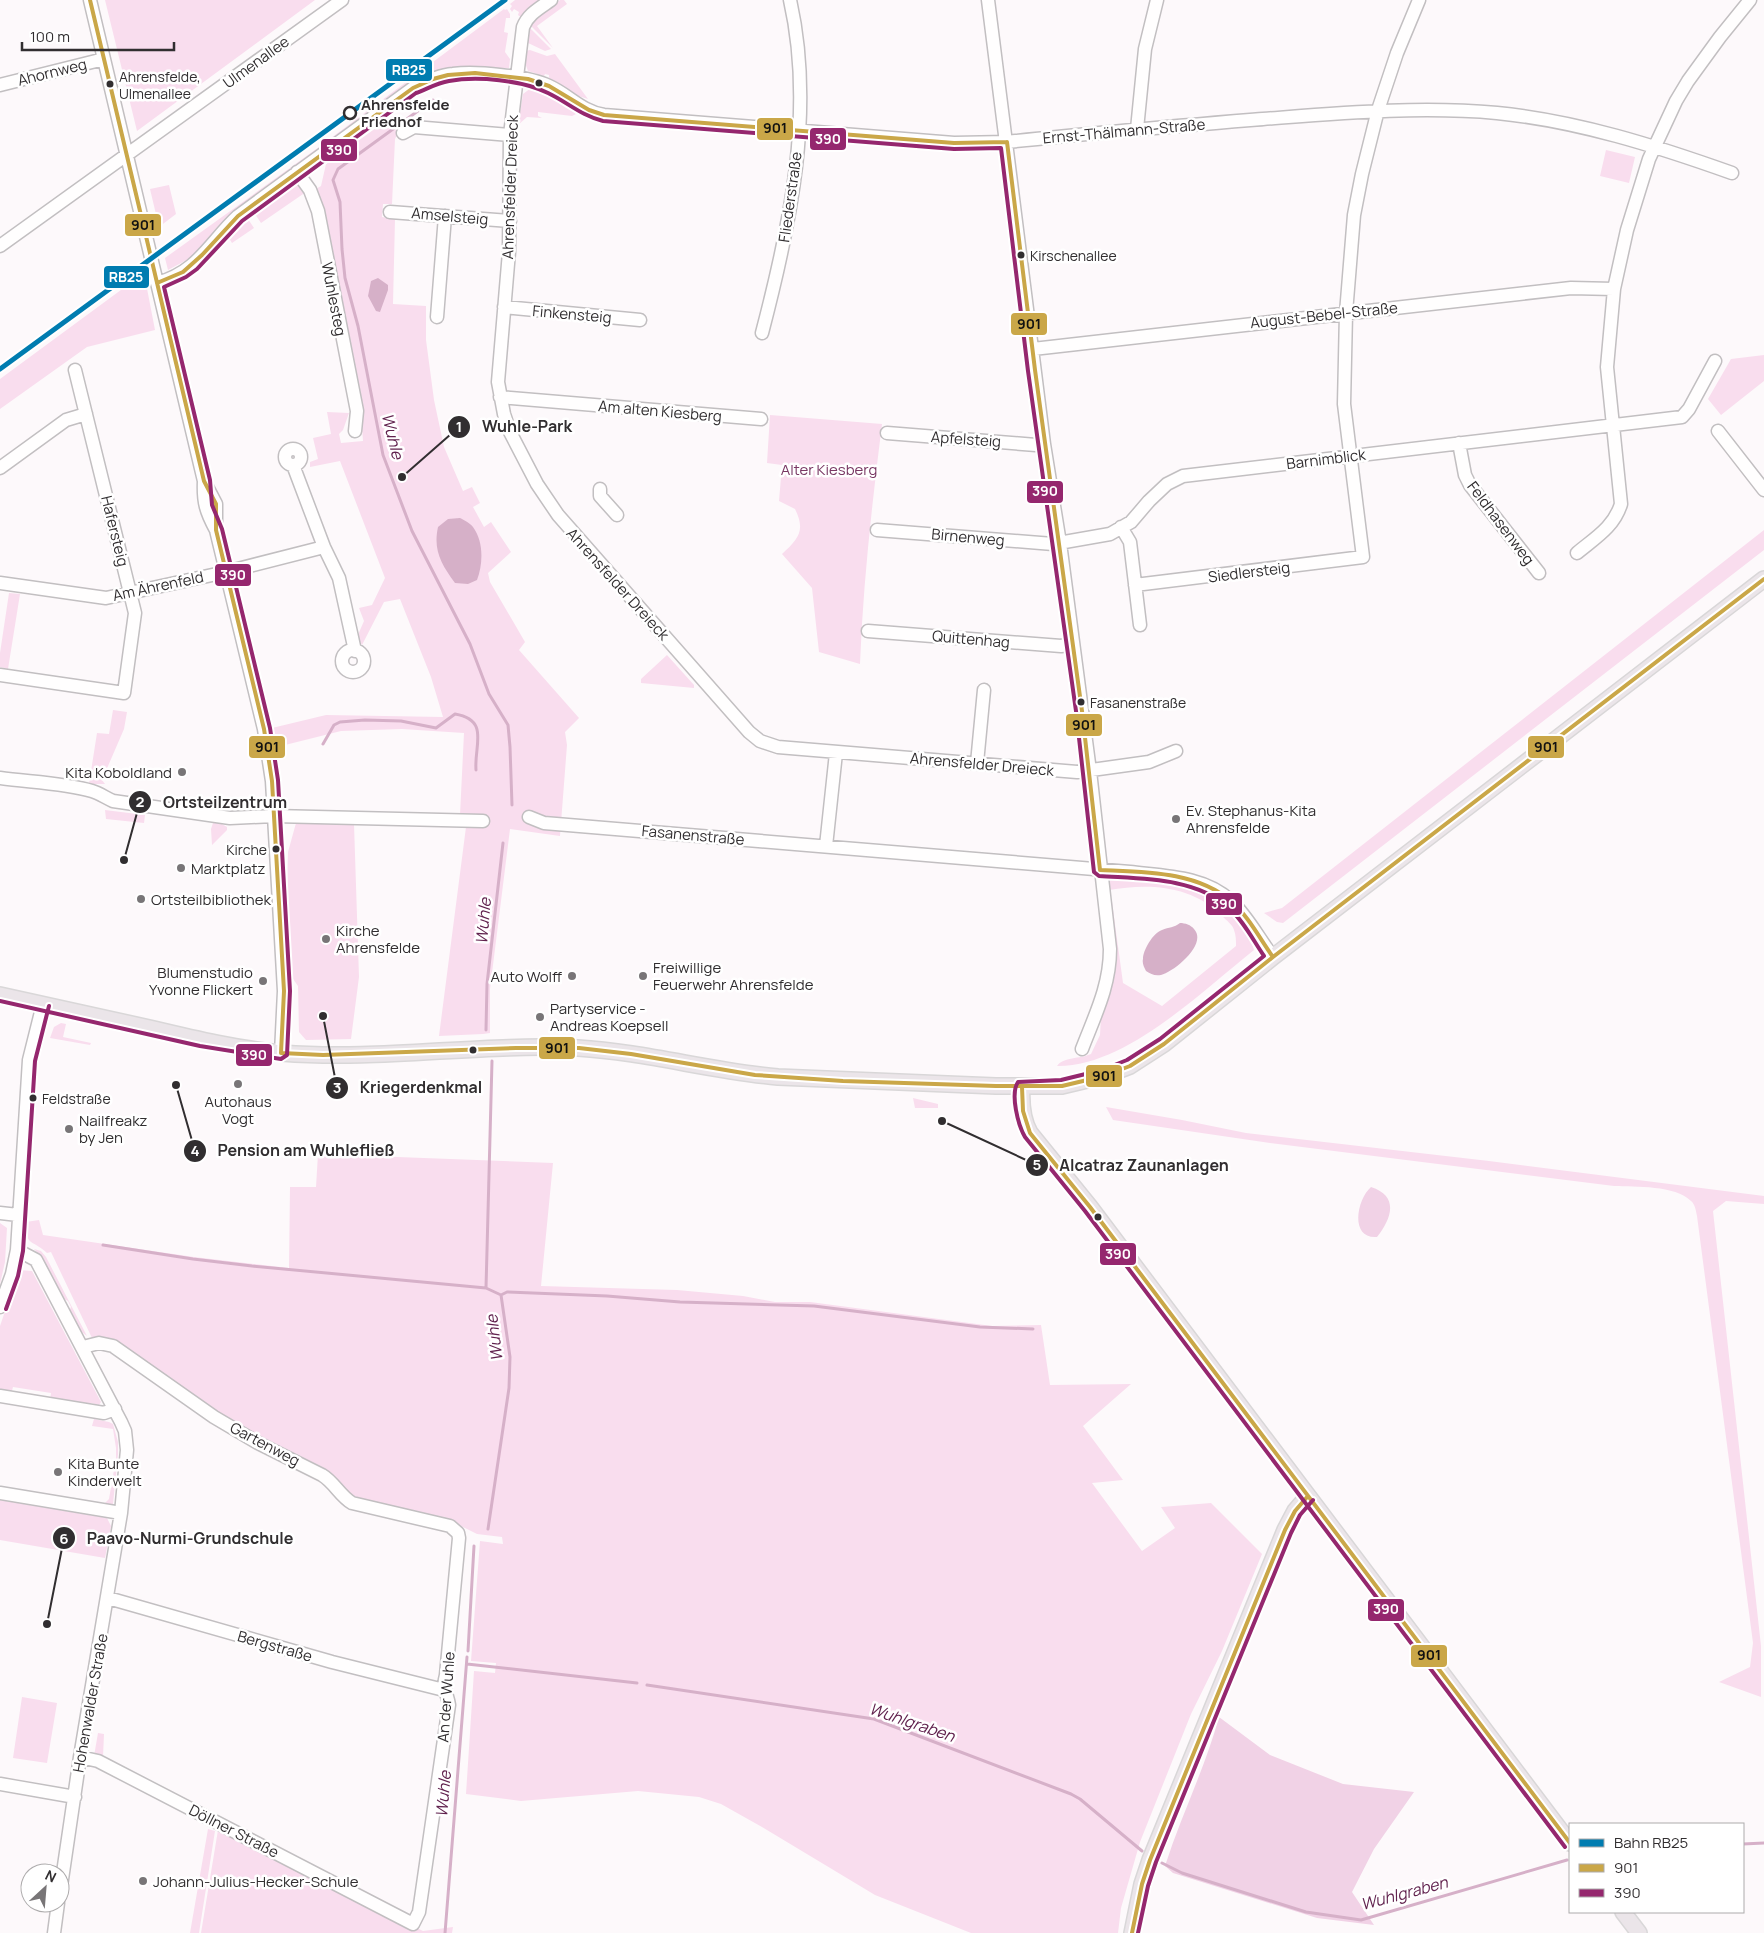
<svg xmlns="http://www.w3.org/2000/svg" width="1764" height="1933" font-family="Manrope,sans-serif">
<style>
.green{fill:#f9ddee}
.forest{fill:#f1d2e6}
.water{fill:#d6b0c8}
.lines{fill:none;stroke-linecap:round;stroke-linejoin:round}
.stream{stroke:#d6b0c8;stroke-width:3}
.minor-casing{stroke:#c2bfc1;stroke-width:15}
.major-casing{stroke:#d9d7d8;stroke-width:18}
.minor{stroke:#fffefe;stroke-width:12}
.major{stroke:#ebe5e9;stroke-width:15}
.bus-1-casing{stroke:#fff;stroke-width:8}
.bus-2-casing{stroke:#fff;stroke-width:8}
.bus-1{stroke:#caa748;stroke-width:4}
.bus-2{stroke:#95276e;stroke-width:4}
.rail-1-casing{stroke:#fff;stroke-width:9}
.rail-1{stroke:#007cb0;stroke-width:5}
.bus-dot{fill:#312e30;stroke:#fff;stroke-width:2}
.stop-dot{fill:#fff;stroke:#312e30;stroke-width:2.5}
.poi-dot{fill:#787577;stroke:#fff;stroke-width:2}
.labels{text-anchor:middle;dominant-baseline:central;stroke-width:5;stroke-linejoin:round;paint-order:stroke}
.bus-label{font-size:14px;fill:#312e30;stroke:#fff;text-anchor:start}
.street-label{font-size:15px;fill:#312e30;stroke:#fff}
.stop-label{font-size:15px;font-weight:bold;fill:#312e30;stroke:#fff;text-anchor:start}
.park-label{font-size:15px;fill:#793864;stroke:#fff}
.poi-label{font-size:15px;fill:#312e30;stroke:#fff;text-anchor:start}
.water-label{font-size:16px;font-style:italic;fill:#61224e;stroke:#fff}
.leader{fill:none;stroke:#312e30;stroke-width:2}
.callout-dot{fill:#312e30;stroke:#fff;stroke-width:2}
.mark-label{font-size:15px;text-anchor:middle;font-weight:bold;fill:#fff}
.callout-label{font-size:16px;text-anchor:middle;font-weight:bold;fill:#312e30;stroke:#fff;stroke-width:5;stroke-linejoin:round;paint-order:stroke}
.line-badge{stroke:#fff;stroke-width:2}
.badge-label{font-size:14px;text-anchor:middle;font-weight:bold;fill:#fff}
.pale-badge-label{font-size:14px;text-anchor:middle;font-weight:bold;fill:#111}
</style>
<rect width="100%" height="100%" fill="#fdf9fb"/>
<path class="green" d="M105,0h210l-178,131z
M515,0h31l-24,18 -4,-3 1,-3 -5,-3 -2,3 -2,-3 2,-3 -2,-2z
M560,0h4l3,4 -30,22 16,22 -22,-22 8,-10z
M504,9l1,1 2,-1 3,5v4h-4l-2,14 4,1 -3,19 5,7 -1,9 -70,4 -245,184 -26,14 -3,-12 154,-111z
M530,28l21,21 -6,2 -19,-9z
M530,50l17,6 8,-2 33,45 -13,-4 -26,-17v-3l-4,-1 -1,2 -16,-5 -4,-11 1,-9z
M531,88c16,3 34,14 45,26l-4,2 -34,-4v4l4,2 -15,-1 -9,8 5,-31z
M394,115l7,11 -6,13 -3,65h-9l-1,13 13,2 -2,85 33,2v34l8,60 10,47 19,44 9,-4 8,16 -7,4 11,20 7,-5 20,30 -23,21 2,9 35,60 -6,8 60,68 -14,14 2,13 -7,91 -50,-7 -20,160v44l-7,1 -44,2 27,-209 17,1v-13h-23l4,-82 -62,-4 -61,2 -64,16 -5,-19 54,-13 117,2 -12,-40 -31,-78 -16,3 -22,43 -5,-8 7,-16 -5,-13 13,-3 13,-27 -45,-117 -30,6v-5l8,-3 -5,-21 18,-4 -4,-22 22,1 -6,17 -4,4 2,9 22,-2 -2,-27 -47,-224 7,-4 5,-22z
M1606,150l29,7 -6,26 -29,-7z
M297,178l9,14 -45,31 -8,-12z
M169,185l7,29 -17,13 -9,-38z
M246,216l8,12 -22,15 -5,-8z
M144,273l11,57 -68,17 -87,62v-30z
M1764,355v26l-43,34 -13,-16 23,-40z
M770,415l112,9c-10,80 -19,160 -22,240l-41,-12 -7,-64 -30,-34c16,-15 24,-23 13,-45l-16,-8 3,-36 -15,-2z
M1764,530v20l-481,373 -6,-1 -13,-9 18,-5z
M9,593l11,1 -12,75 -8,-2v-14z
M667,655l27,30v3l-53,-5v-4z
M113,710l14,2 -3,17 -22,51 3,4h-16l8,-51 12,1z
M105,810l40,5 -1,8 -38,-4z
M213,823h7l7,4v3l-15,15 -1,-16z
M296,823l58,1 5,153 -8,62 -45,1 -7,-8 -1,-46 -7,-10 -4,-71 1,-53z
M1108,876c51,5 88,1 125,41 9,10 18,20 21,33 -52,41 -128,117 -197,116 6,-9 23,-7 34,-12l9,-19 7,-132 5,-1 11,81 39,23 74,-60c0,-5 0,-11 -2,-16 -1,-5 -8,-10 -12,-14 -30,-31 -74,-33 -113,-26l-3,-8z
M61,1023l5,1 -3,13 28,6 -1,2 -40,-7 4,-11z
M913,1098l25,6v4h-23z
M1106,1107l76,13 64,13 243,28 275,35v8l-38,-3 -13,10 48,435v51l-42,-15 31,-15 3,-24 -56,-427c-1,-5 -2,-12 -6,-15 -16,-16 -55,-14 -77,-15l-344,-43 -157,-23z
M318,1154l235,9 -12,123 136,4 66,6 32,6h35l182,24 49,-1 9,60 81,-1 -48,42 40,54 -31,3 50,68 33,-23 -14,-21 50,-4 51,51 -40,97 -31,63 -51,128 -19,66 -3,25h-147l-96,-38 -113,-68 -41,-23 -22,-7 -61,-6 -117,10 -55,-7 8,-123 21,2 1,-10 -25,-2 9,-120 23,3 -1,-7 -25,-3 -14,-7 -106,-26 -252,-160 -13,-3 -41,-86 -4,1c-14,-14 -22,-6 -21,-31l13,-2 4,15 151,22 95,11 1,-81h26z
M0,1223l7,5 -2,34 -5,22z
M34,1249l7,2 5,6 41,79 -8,-6 -10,-19 2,-4 -3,-6 -6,-3 -21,-41z
M19,1270l13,1 69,131 -2,3 -8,-2 -1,4 -40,-7 1,-7 -38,-6 -2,7 -11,-2v-66z
M94,1419l15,3 4,2 5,18v12l-5,50 -4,2 -109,-17v-3l102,18 3,-1 4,-4 7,-41v-10l-3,-19 -21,-3z
M0,1500l107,18 4,8 -6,32 -105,-18z
M22,1697l35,6 -10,60 -34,-5z
M98,1733l6,1 -1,23 -9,-1z
M208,1829l7,2 -16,102h-9z
M218,1830l205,101 30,-4 -1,6h-251z"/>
<path class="forest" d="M1371,1187c28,9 21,31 6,50 -28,2 -20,-38 -6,-50z
M1219,1717l51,38 73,29 71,8 -40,57 -22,43 22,33 -57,-7 -144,-45 -8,-7c16,-50 40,-98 54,-149z"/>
<path class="water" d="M378,278l10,7v5l-8,22 -4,-1 -8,-15 3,-15z
M460,518c4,2 10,5 13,9 11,15 10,37 4,53l-9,4 -13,-1c-14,-19 -22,-33 -17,-56l10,-8z
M1180,923c5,0 11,2 14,6 14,15 -20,43 -33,46 -7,1 -10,-1 -15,-4 -2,-4 -4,-8 -3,-12 0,-9 10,-26 19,-29 7,-3 12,-2 18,-7z"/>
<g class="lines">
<path class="stream" d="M433,100l-95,69 -5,11 7,22 2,47 3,29 13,48 25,129 29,76 58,113 19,50 19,31 2,22 2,58
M323,744l11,-19 6,-3 25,-2 36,1 35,7 19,-14c35,6 19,31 21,56
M486,1030l1,-46 16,-141
M103,1245l90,14 59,7 234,22
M501,1295l6,-3 100,4 73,6 134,4 166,21 53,2
M488,1529l21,-141 1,-31 -9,-62 -15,-7 6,-227
M468,1651l6,-105
M467,1664l170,19
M647,1685l227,34 197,75 9,5 62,52
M1743,1844l21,-1
M1162,1863l20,10 124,39 55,8 206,-60
M445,1933l22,-276"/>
<g class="minor-casing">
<path id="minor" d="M90,0l114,481c-1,21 2,31 12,49l48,199 8,52 12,210 -3,62
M551,0c-11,8 -23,14 -28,27l-13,108 -1,117 -11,130 6,32 6,18 27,52 21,31 191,217 11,9 18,6 299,25 72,-10 27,-11
M988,0l56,444 16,99 30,228 20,178c0,37 -15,66 -28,100
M0,85l104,-26
M1137,129l8,-80 12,-49
M403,133l11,-6 96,8
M297,172l13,18 8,21 39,200 -2,20
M390,212l120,9
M0,246l342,-246
M157,283c41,-11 53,-41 81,-67l175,-128c13,-6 26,-13 40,-14 23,-3 75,2 96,12 20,9 32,25 55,29l350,28 53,-1c85,-9 171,-16 256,-23 79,-6 156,-13 234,-6 81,8 159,33 235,60
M504,307l136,13
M437,317l8,-101
M762,333c28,-107 53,-223 28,-333
M1033,349l538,-61 43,1
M500,397l261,22
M1718,431l46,59
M887,433l149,12 8,-1
M1459,443l6,32 5,10 69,88
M285 457a8 8 0 1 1 16 0a8 8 0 1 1-16 0Z
M293,465l31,82 15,31 16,73
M0,468l66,-48 20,-6
M204,481l12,23v26
M600,489v7l17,19
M1121,527l9,15 10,83
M877,530l176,14 57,-10 21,-12 18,-21 18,-17 16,-8 499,-59 7,-8 26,-48
M1577,553c18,-15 37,-26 44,-49l-14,-137 7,-78 13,-59 22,-71 27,-58 12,-20 32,-44 30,-37
M0,583l106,15 120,-26 98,-25
M1135,585l228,-28 -19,-153 2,-91 8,-98 8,-41 16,-64 19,-57 22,-53
M868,631l193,15 12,-2
M342 661a11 11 0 1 1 22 0a11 11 0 1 1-22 0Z
M0,675l124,18 11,-80 -60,-243
M977,763l7,-73
M0,778c29,4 65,5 92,13 7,2 14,7 21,10l117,17 44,-2 209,5
M529,817l15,6 586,49c34,4 75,4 101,29 17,16 28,38 42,56
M826,846l10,-93
M0,1213l18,2
M17,1250l19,10 85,162 4,9 2,19 -6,63 -41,244 -20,136
M0,1307l12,-33 5,-24 12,-190 14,-56
M0,1396l104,17 11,-4
M0,1493l121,20
M108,1598l224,64 112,28
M80,1757l18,4 315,163 6,-12 30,-207c-2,-13 -7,-16 -3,-30l13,-137 -1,-5 -8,-7 -98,-23c-12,-7 -18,-21 -30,-28l-64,-32 -44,-26 -101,-71 -14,-3 -16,4
M0,1784l75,13
M54,1933l4,-30"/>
</g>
<g class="major-casing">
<path id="major" d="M0,995c52,11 103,23 154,34 42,10 85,20 128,24 99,8 198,-10 296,-5 67,4 133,23 200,29l218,9h66l42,-10 26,-10 34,-22 109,-87 491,-378
M1022,1087c-1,16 0,32 8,46l60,74 480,636
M1623,1912l16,21
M1132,1933l10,-49 8,-24 135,-330 10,-19 13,-15"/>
</g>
<use href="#minor" class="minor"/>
<use href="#major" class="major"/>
<g class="bus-1-casing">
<path id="bus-1" d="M90,0l114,481 12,23v26l48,199 8,52 12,210 -3,62
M1007,142l28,228 47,341 18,159
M157,283l26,-11 19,-17 36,-39 175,-128 20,-9 15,-4 27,-2 53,6 21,7 40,24 15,5 350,28 53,-1
M1100,870c44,2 97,1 132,32 17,15 28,37 41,55
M281,1053l42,2 193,-7h63l52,6 124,21 88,6 153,5h66l42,-10 26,-10 34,-22 109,-87 491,-378
M1022,1087l1,24 7,22 60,74 480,636
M1132,1933l10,-49 8,-24 135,-330 10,-19 13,-15"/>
</g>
<g class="bus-2-casing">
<path id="bus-2" d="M0,1001l200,45 81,13 6,-4 3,-64 -12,-211 -8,-52 -48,-199 -10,-24 -2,-25 -46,-193 22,-10 11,-8 45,-48 174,-128c11,-4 21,-10 33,-12 28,-5 73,-1 99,12 19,9 34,23 55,28l351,28 47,-1 27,223 48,340 18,161 5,4c42,3 95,1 129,31 15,13 25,33 36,49l-104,83 -33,21 -25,10 -41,10 -43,2c-8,12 0,43 7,55l60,74 480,636
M6,1309l12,-33 5,-25 12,-190 14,-55
M1138,1933l10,-47 8,-24 135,-329 9,-18 13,-15"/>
</g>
<use href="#bus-1" class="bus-1"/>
<use href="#bus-2" class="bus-2"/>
<g class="rail-1-casing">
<path id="rail-1" d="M0,369l505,-369"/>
</g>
<use href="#rail-1" class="rail-1"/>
</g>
<g class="bus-dot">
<circle cx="539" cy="83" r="4.5"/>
<circle cx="110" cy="84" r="4.5"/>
<circle cx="1021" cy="255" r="4.5"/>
<circle cx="1081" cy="702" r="4.5"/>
<circle cx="276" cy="849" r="4.5"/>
<circle cx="473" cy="1050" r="4.5"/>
<circle cx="33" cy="1098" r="4.5"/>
<circle cx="1098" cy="1217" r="4.5"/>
</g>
<circle class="stop-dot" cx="350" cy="113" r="6"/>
<g class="poi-dot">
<circle cx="182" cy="772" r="5"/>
<circle cx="1176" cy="819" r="5"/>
<circle cx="181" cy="868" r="5"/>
<circle cx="141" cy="899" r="5"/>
<circle cx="326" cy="939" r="5"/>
<circle cx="572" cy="976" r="5"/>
<circle cx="643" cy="976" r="5"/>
<circle cx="263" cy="981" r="5"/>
<circle cx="540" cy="1017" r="5"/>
<circle cx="238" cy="1084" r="5"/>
<circle cx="69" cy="1129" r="5"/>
<circle cx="58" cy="1472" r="5"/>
<circle cx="143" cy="1881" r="5"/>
</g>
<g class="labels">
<g class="bus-label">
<text x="119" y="76">Ahrensfelde,<tspan x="119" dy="17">Ulmenallee</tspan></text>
<text x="1030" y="255">Kirschenallee</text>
<text x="1090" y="702">Fasanenstraße</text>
<text x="267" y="849" text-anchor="end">Kirche</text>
<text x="42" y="1098">Feldstraße</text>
</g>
<g class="street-label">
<text transform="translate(256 62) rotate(-36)">Ulmenallee</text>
<text transform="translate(52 72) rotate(-14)">Ahornweg</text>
<text transform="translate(1124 131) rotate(-5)">Ernst-Thälmann-Straße</text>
<text transform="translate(510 187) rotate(-88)">Ahrensfelder Dreieck</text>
<text transform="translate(790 197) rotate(-82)">Fliederstraße</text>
<text transform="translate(450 216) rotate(5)">Amselsteig</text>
<text transform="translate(334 299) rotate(79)">Wuhlesteg</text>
<text transform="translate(572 314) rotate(5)">Finkensteig</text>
<text transform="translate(1324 315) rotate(-6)">August-Bebel-Straße</text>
<text transform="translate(660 411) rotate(5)">Am alten Kiesberg</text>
<text transform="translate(966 439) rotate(4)">Apfelsteig</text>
<text transform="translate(1326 459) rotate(-7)">Barnimblick</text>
<text transform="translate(1501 523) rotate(53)">Feldhasenweg</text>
<text transform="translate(115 531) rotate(76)">Hafersteig</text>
<text transform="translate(968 537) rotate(5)">Birnenweg</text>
<text transform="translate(1249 572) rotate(-7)">Siedlersteig</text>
<text transform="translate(618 584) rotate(48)">Ahrensfelder Dreieck</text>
<text transform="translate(158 586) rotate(-12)">Am Ährenfeld</text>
<text transform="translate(971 639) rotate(5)">Quittenhag</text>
<text transform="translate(982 764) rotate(5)">Ahrensfelder Dreieck</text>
<text transform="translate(693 835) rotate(5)">Fasanenstraße</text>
<text transform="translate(265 1444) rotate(28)">Gartenweg</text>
<text transform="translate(275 1646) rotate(16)">Bergstraße</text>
<text transform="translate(446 1697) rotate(-86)">An der Wuhle</text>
<text transform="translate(90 1703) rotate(-80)">Hohenwalder Straße</text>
<text transform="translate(234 1831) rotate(27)">Döllner Straße</text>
</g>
<g class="stop-label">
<text x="361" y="104">Ahrensfelde<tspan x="361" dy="17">Friedhof</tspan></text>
</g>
<g class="park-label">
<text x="829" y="469">Alter Kiesberg</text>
</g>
<g class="poi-label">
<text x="172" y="772" text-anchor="end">Kita Koboldland</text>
<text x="1186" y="810">Ev. Stephanus-Kita<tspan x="1186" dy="17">Ahrensfelde</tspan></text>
<text x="191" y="868">Marktplatz</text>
<text x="151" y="899">Ortsteilbibliothek</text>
<text x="336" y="930">Kirche<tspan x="336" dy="17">Ahrensfelde</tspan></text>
<text x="653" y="967">Freiwillige<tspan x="653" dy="17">Feuerwehr Ahrensfelde</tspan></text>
<text x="253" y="972" text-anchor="end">Blumenstudio<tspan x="253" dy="17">Yvonne Flickert</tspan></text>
<text x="562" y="976" text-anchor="end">Auto Wolff</text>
<text x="550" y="1008">Partyservice -<tspan x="550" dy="17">Andreas Koepsell</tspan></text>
<text x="238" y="1101" text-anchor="middle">Autohaus<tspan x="238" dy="17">Vogt</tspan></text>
<text x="79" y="1120">Nailfreakz<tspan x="79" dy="17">by Jen</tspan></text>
<text x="68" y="1463">Kita Bunte<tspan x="68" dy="17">Kinderwelt</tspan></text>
<text x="153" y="1881">Johann-Julius-Hecker-Schule</text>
</g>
<g class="water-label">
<text transform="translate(393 436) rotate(76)">Wuhle</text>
<text transform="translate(483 921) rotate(-85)">Wuhle</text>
<text transform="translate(494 1338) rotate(-97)">Wuhle</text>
<text transform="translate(912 1722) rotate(19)">Wuhlgraben</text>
<text transform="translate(443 1794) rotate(-85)">Wuhle</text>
<text transform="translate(1404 1893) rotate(-15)">Wuhlgraben</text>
</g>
</g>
<path class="leader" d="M402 477L459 427M124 860L140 802M323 1016L337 1088M176 1085L195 1151M942 1121L1037 1165M47 1624L64 1538"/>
<g class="callout-dot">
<circle cx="402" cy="477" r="5"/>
<circle cx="124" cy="860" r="5"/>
<circle cx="323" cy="1016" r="5"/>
<circle cx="176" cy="1085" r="5"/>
<circle cx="942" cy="1121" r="5"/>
<circle cx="47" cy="1624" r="5"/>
<circle cx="459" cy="427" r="12"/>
<circle cx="140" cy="802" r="12"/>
<circle cx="337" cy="1088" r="12"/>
<circle cx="195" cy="1151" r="12"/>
<circle cx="1037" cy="1165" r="12"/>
<circle cx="64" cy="1538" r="12"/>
</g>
<g class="mark-label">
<text x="459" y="432">1</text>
<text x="140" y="807">2</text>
<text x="337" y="1093">3</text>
<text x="195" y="1156">4</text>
<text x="1037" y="1170">5</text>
<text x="64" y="1544">6</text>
</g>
<g class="callout-label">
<text x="527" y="432">Wuhle-Park</text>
<text x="225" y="808">Ortsteilzentrum</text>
<text x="421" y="1093">Kriegerdenkmal</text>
<text x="306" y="1156">Pension am Wuhlefließ</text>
<text x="1144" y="1171">Alcatraz Zaunanlagen</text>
<text x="190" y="1544">Paavo-Nurmi-Grundschule</text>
</g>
<g class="line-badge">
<rect x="385" y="58" width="48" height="24" rx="5" fill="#007cb0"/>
<rect x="756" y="117" width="38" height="24" rx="5" fill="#caa748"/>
<rect x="809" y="127" width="38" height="24" rx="5" fill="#95276e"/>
<rect x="320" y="138" width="38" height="24" rx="5" fill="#95276e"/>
<rect x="124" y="213" width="38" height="24" rx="5" fill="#caa748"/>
<rect x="103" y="265" width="47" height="24" rx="5" fill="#007cb0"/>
<rect x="1010" y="312" width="38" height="24" rx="5" fill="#caa748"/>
<rect x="1026" y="480" width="38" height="24" rx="5" fill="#95276e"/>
<rect x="214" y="563" width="38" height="24" rx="5" fill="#95276e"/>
<rect x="1065" y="713" width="38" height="24" rx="5" fill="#caa748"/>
<rect x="1527" y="735" width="38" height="24" rx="5" fill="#caa748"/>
<rect x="248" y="735" width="38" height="24" rx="5" fill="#caa748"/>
<rect x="1205" y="892" width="38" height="24" rx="5" fill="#95276e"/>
<rect x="538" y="1036" width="38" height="24" rx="5" fill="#caa748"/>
<rect x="235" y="1043" width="38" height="24" rx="5" fill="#95276e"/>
<rect x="1085" y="1064" width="38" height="24" rx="5" fill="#caa748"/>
<rect x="1099" y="1242" width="38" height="24" rx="5" fill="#95276e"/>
<rect x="1367" y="1598" width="38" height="24" rx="5" fill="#95276e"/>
<rect x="1410" y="1644" width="38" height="24" rx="5" fill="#caa748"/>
</g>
<g class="badge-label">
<text x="409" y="75">RB25</text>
<text x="828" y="144">390</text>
<text x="339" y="155">390</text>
<text x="126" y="282">RB25</text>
<text x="1045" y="496">390</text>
<text x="233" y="580">390</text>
<text x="1224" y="909">390</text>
<text x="254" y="1060">390</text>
<text x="1118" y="1259">390</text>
<text x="1386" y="1614">390</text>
</g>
<g class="pale-badge-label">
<text x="775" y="133">901</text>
<text x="143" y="230">901</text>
<text x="1029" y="329">901</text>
<text x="1084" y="730">901</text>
<text x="1546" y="752">901</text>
<text x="267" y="752">901</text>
<text x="557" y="1053">901</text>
<text x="1104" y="1081">901</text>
<text x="1429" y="1660">901</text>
</g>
<rect x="1569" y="1823" width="175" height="90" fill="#ffffff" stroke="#adabac"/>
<rect x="1579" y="1839" width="25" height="8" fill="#007cb0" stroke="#adabac"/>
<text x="1614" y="1848" font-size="15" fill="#312e30">Bahn RB25</text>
<rect x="1579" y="1864" width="25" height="8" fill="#caa748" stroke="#adabac"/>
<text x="1614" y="1873" font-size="15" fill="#312e30">901</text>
<rect x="1579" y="1889" width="25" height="8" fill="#95276e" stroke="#adabac"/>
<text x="1614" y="1898" font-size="15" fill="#312e30">390</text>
<g transform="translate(45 1888) rotate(26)"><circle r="24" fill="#ffffff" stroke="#adabac"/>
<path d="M0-4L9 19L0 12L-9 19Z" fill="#787577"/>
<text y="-8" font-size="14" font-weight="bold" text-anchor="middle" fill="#312e30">N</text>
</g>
<path d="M22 42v8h152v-8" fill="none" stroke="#312e30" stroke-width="2.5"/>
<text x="30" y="42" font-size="15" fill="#312e30" stroke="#ffffff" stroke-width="4" paint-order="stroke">100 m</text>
</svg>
